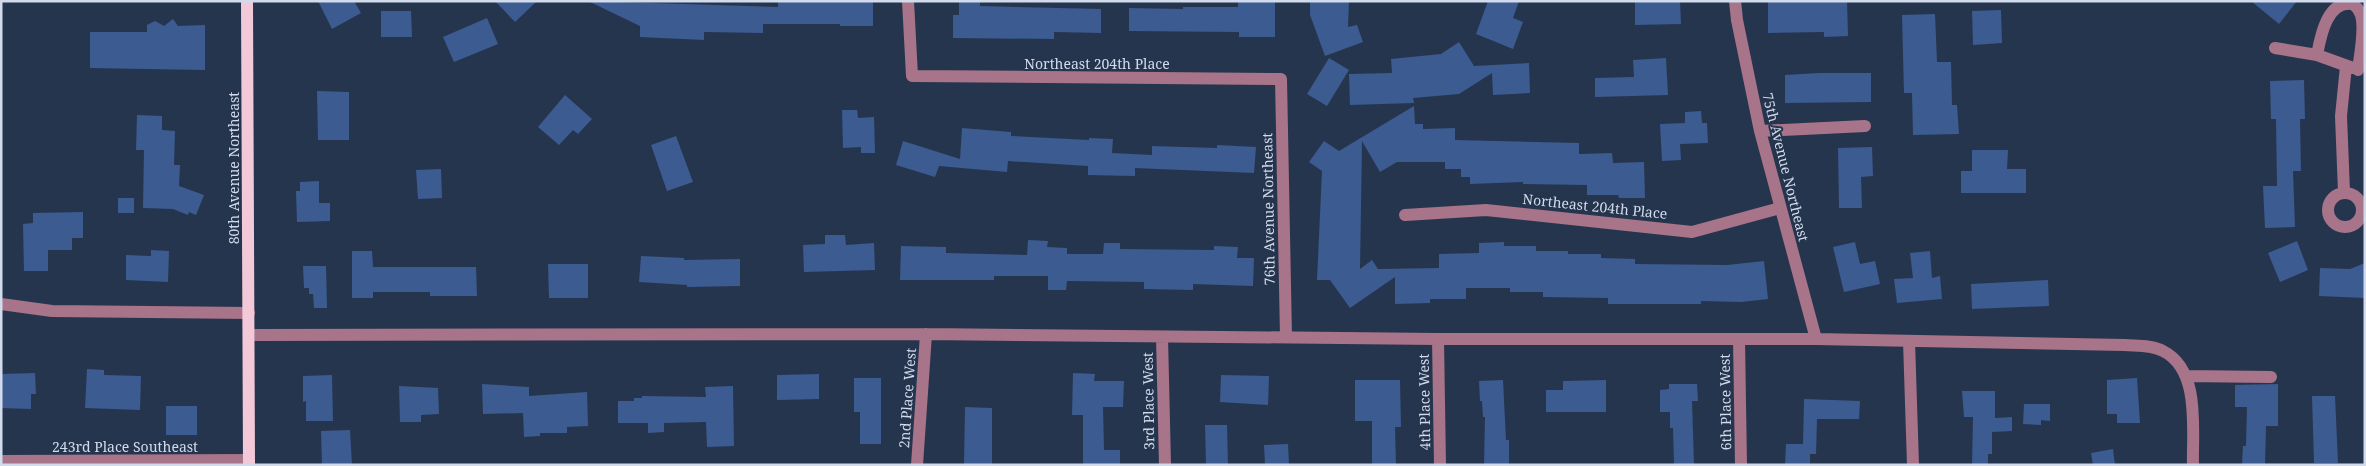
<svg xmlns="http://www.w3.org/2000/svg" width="2366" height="466" font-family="'Noto Serif',serif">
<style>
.building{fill:#3c5b91}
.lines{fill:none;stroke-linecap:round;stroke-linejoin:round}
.minor{stroke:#a77489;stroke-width:12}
.major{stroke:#f3c8d9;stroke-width:12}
.labels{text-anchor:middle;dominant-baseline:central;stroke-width:4;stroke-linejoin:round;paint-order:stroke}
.street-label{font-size:14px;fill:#d1dbeb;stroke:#26354e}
</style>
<rect width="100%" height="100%" fill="#26354e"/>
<path class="building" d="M318,1h36l7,12 -29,16z
M495,1h42l-22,21z
M588,1l190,6v-6h95v25h-33v-2h-77v9l-59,-1v8l-64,-3v-11z
M959,1h21v5l121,3v24l-47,-1v7l-101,-1v-23h6z
M1238,1h37v36h-36v-5l-110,-1v-23l54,1v-2h55z
M1310,1h39l-1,26 9,-2 6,17 -38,14 -15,-41z
M1488,1h31l-6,17 10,4 -10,27 -37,-15z
M1635,1h45l1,23 -46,1z
M1768,1h79l1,35 -24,1v-5l-56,1z
M2251,1h46l-18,23z
M2001,10l1,33 -29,2 -1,-34z
M381,11h30l1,26h-31z
M1935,14l2,48h14l1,43h5l2,29 -46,1 -1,-42h-8l-2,-78z
M487,18l11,26 -44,18 -11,-25z
M173,19l5,7 27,-1v45l-115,-2v-36h57v-7l8,-4 9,5z
M1459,42l15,24 55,-3 1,30 -37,2 -1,-22 -33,21 -46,4 1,5 -64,2 -1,-31 43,-1 -1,-14 50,-5z
M1329,58l20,12 -22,36 -20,-12z
M1666,58l2,37 -73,2v-19l39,-1 -1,-17z
M1819,73h52v29l-86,1v-28z
M2304,80l1,39h-5l1,52h-8l2,56 -30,1 -2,-42h14l-1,-67h-5l-1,-38z
M317,91l32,1v48h-31z
M565,95l27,24 -14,15 -5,-4 -14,15 -21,-18z
M1414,106l1,18h8v5l32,-1v12l124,3v11l33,-1 1,10 31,-1 1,36h-26l-1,-3h-31v-10l-64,-1v-2l-53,2v-7h-9v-8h-16v-7h-48l-17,10 -18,-31 -2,128 12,-9 6,9 61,-1v-14l40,-1v-10l25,-1v4h32v5h32v3h33v4l34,1v5l92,1 37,-4 4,38 -27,3 -40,-1v3h-93v-6l-65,-1v-5h-33v-4h-44v11h-36v4l-35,1v-27l-45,31 -20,-28h-13l5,-109 -13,-9 15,-21 15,10z
M842,110h15l1,8 16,-1 1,36h-14v-6l-18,1z
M1701,111l1,12h5l1,20 -28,1 1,16 -19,1 -2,-37 25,-1v-11z
M137,115l25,1v14l13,1 -1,34h6l-1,21 25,9 -8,20 -7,-3 -1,3 -15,-6 -30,-1 1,-58h-8z
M962,128l49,4v4l78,4v-2l24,1 -1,14 40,2v-9l65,2v-3l39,2 -2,26 -119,-5v8l-47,-1v-9l-80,-5 -1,11 -68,-6 -4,11 -39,-12 7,-24 57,18z
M676,136l17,46 -26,9 -16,-46z
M1872,147l1,29 -12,1 1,31h-23l-1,-60z
M1972,150h36l-1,19h19v24h-65v-22h11z
M441,169l1,29 -24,1 -2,-29z
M319,181v22h11v18l-33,1 -1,-31h4v-9z
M118,198h16v15h-16z
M83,212v26h-11v12h-24v21h-24l-1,-47 10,-1v-10z
M825,235h20l1,10 28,-2 1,27 -71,2 -1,-27 22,-1z
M1028,240l20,1 -1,6 20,1v6h36l1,-11h16v6l94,1v-4l24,1 -1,11h17l-1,28 -60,-2v6l-49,-1v-7l-77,-1 -1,9h-18v-14h-54v4h-94l1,-34 45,1v6l81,2z
M2297,241l11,29 -28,12 -12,-29z
M1855,242l5,22 15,-3 5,23 -36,8 -11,-45z
M151,250l18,1 -1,31 -42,-2v-25l25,1z
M352,251h20l1,16h103l1,29h-47v-4h-57v6h-21z
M1930,251l2,27 8,-2 2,23 -45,4 -3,-24 19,-1 -3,-25z
M641,256l43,2v2l56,-1v27l-53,1v-2l-48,-3z
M2365,263v35l-46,-2 1,-28 30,1z
M548,264h40v34h-39z
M303,266h23l1,42h-13l-1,-14h-4v-6h-5z
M2048,280l1,26 -77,3 -1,-25z
M87,369l17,1v5l37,1 -1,34 -55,-2z
M35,373l1,21h-5v15l-30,-1v-34z
M1073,373l22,1 -1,7h30l-1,26h-20l1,43h16v15h-37v-50h-11z
M819,374v25l-42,1v-25z
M332,375l1,46h-27v-20l-3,1v-26z
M1221,375l48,1 -1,29 -48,-3z
M854,378h27v66h-21v-32h-6z
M2137,378l3,45h-23v-9h-10v-34z
M1355,380h45l1,47h-6l1,38h-24v-44h-17z
M1503,380l3,60h3v25h-25l1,-48h-2l-1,-16h-2l-1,-20z
M1606,380v32h-60v-22h17v-9z
M482,384l47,3v9l58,-4 1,34 -21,1v6h-27v3l-16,1 -1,-24 -40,1z
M1669,384h28l1,17h-6l2,64h-20l-1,-37h-3v-16h-10v-22l9,-1z
M2278,384v42h-12l-1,39h-23l1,-19h3l1,-39h-12v-22z
M399,386l39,2 1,26 -18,1v7h-21z
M733,386l1,60 -27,1 -1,-25 -42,1v9l-16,1v-10h-30v-22h16v-3h8v-2l64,1 -1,-10z
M1962,391h33v27l17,-1v14l-20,1v22h-4v11h-16l1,-48h-9z
M2312,396h23l3,67h-24z
M1804,399l56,2 -1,18h-42l-1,35h-6v11h-25l1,-21h17z
M2024,404h26v17l-9,-1v5l-18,-1z
M166,406h31v29h-31z
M965,407l27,1v57h-28z
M1205,425h22l1,40h-22z
M350,430l2,35h-30l-1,-34z
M1288,444l1,21h-24l-1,-20z
M2113,449l2,16h-22l-2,-12z"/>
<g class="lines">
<path class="minor" d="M908,1l4,75 369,3 5,258
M1735,1l2,19 23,111 56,208
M2275,48l42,7 36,13
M2317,55c3,-15 9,-55 35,-51 6,3 9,9 10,16 2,16 -2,34 -4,50
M1760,131l105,-5
M2344,192l-3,-76 5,-50
M2328 210a17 17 0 1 1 34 0a17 17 0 1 1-34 0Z
M1405,215l81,-5 206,22 88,-24
M1,304l51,7 197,2
M249,335l677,-1 512,5h378l309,6c12,1 27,0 38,6 38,19 29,79 30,114
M1162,337l3,128
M1438,339l2,126
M1739,339l2,126
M1909,341l4,124
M2186,376l85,1
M1,461l248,-1
M917,465l9,-131"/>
<path class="major" d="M247,1l2,464"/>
</g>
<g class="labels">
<g class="street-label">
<text x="1097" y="63">Northeast 204th Place</text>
<text transform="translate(1786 167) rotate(76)">75th Avenue Northeast</text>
<text transform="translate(233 168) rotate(-90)">80th Avenue Northeast</text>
<text transform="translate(1595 206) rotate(6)">Northeast 204th Place</text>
<text transform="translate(1268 209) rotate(-91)">76th Avenue Northeast</text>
<text transform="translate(907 398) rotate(-86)">2nd Place West</text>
<text transform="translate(1148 401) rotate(-91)">3rd Place West</text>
<text transform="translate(1424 402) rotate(-91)">4th Place West</text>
<text transform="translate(1725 402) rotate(-91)">6th Place West</text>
<text x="125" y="446">243rd Place Southeast</text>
</g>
</g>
<rect width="2366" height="466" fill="none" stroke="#d1dbeb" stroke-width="5"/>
</svg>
